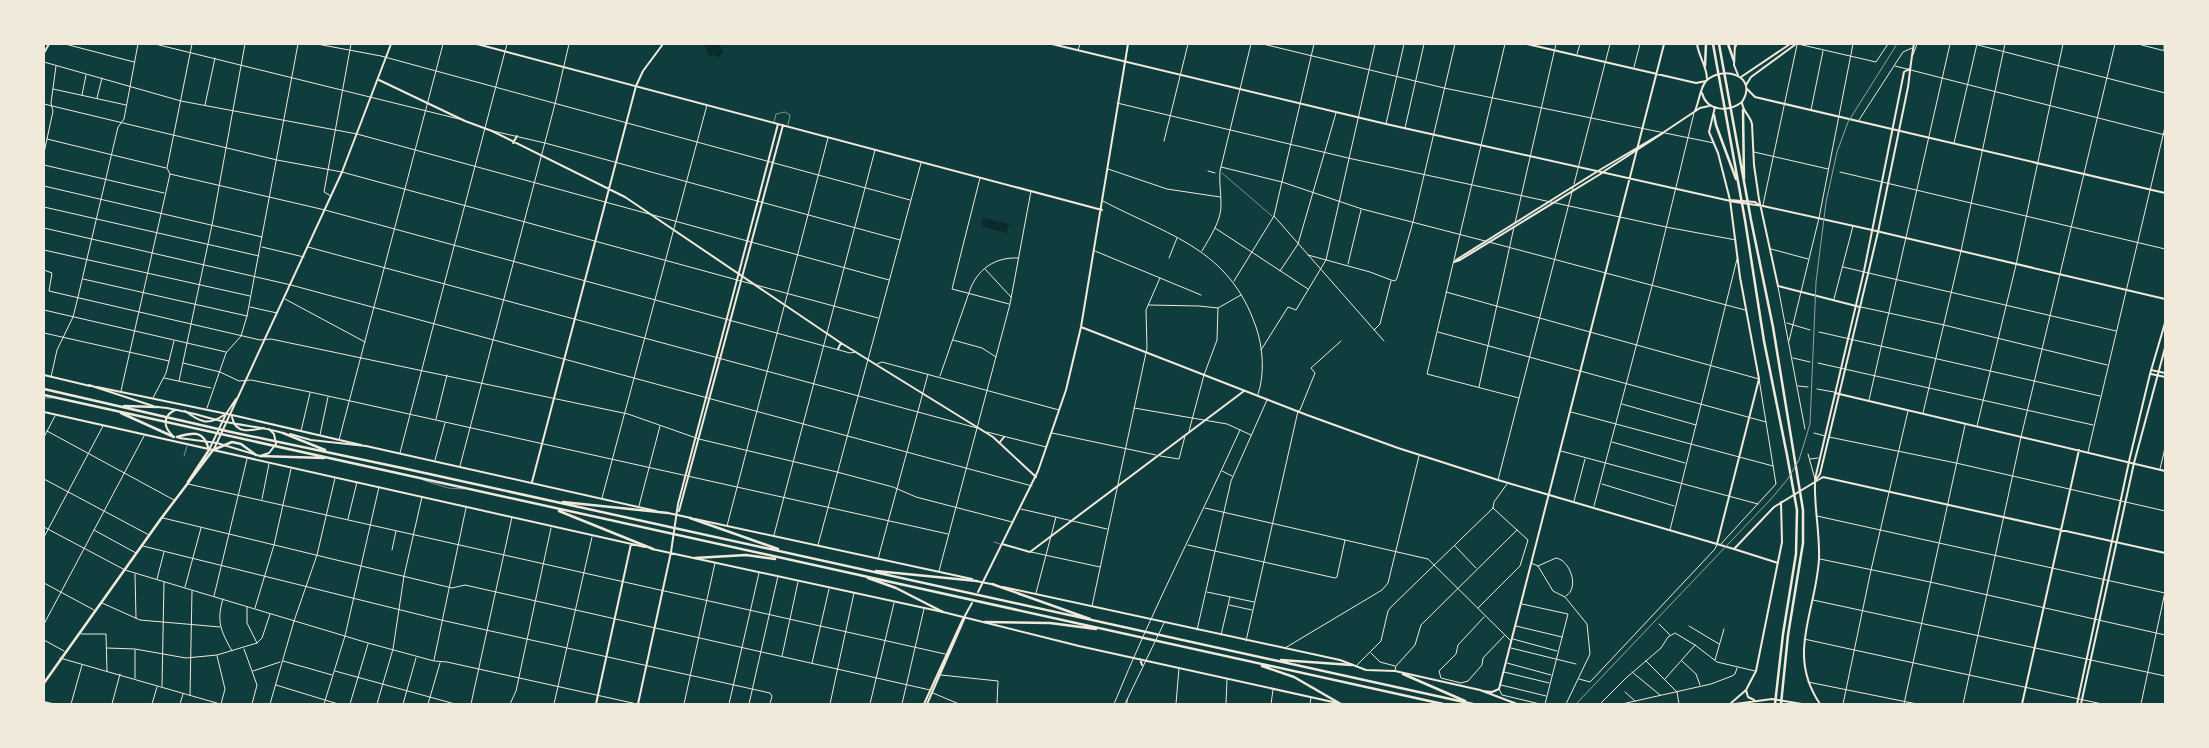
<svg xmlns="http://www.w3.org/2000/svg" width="2209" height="748" font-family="'Titillium Web',sans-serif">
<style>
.water{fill:#0a2a2b}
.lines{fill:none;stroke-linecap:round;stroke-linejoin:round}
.service{stroke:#f1e9da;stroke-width:0.5}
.pedestrian{stroke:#f1e9da;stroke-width:1}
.minor{stroke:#f1e9da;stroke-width:1}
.tertiary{stroke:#f1e9da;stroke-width:2}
.secondary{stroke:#f1e9da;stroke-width:2}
.primary{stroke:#f1e9da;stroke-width:2}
.trunk{stroke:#f1e9da;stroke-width:2.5}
.motorway{stroke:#f1e9da;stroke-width:2.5}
.rail{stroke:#97a49c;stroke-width:1}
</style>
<rect width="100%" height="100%" fill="#0f3d3e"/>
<path class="water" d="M704,44h15l4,9 -5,4 -3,-2 -6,1z
M983,218l26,6 -2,9 -26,-7z"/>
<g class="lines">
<path class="service" d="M774,122l2,-8 9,-2 5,3 -2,10
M1222,173l50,43
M44,398h8
M184,456l3,-10
M423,480l25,8 15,1
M994,542l6,2"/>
<path class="pedestrian" d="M1208,171l7,2
M1579,679l11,3 125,-133 2,-5"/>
<path class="minor" d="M65,44l69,18
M155,44l304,75
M317,44l64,12 529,144
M1263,44l181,44 270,55
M1505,44l-78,330 92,24
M1798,44l78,18 12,-18
M1974,44l191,49
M2138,44l27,7
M1736,47l1,-3
M1078,50l2,-6
M2164,50v-6
M1577,54l3,-10
M1913,55l4,-11
M44,62l137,39 176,33 292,80
M1895,66l270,69
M1634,67l6,-23
M53,89l73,16
M82,95l4,-20
M97,98l5,-20
M1117,103l231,55 318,69 70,13
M44,104l233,56 65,12 410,112
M205,105l10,-47
M1811,110l12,-59
M1859,120l44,-68 9,-4
M1386,124l18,-80
M1405,128l19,-84
M493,131l52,12 355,97
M47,139l119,29
M1164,141l24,-97
M1954,143l23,-99
M1754,152l74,17
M44,153l9,-42 -2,-8 5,-37
M44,165l120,28
M1221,167l61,15 80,27 123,32
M1108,169l59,20 53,8
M1840,172l325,77
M170,174l155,36 525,143 6,-1
M980,178l-28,111 57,15
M1574,184l36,-140
M44,186l218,51
M331,196l-7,-4 27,-148
M1103,201c66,35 126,47 153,126 7,20 9,47 2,67
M1763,205l34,-160
M44,207l215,49
M653,215l236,65
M1274,216l110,125
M1515,223l41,-179
M44,228l247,57 741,201
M1215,228l93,61
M1489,242l256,68
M262,247l42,10
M308,247l669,181
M1771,249l37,10
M44,250l206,46
M1095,251l106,44
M1202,251c8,-14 20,-31 19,-48 0,-11 -2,-20 -1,-32l31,-127
M1308,255l62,17 21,8 4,1 2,-3 16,-56 42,-178
M1169,258l8,-20
M1348,264l13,-54
M1843,267l273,64
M985,269l26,28
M44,270l8,3 -3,18 211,49 11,-1 357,75 71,25 138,33 56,15 23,10 96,25
M1280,271l18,-27 38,-131
M83,279l164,37
M1234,281l40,-65 40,-172
M756,285l122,33
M1778,287l27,142
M1446,292l313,87 17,105 -56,61
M285,299l80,43
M1834,299l19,-73
M1149,305l50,1 19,2 23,-13
M250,307l27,6
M1861,307l83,18 163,40
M44,310l182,42
M1787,323l23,7
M1374,330l6,-6 11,-43
M1438,332l328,90
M1819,332l281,64
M44,333l125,28
M953,340l29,8 14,9
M1789,341l30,-123 34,-174
M1261,350l27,-43 8,3 30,-50 49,-216
M1793,358l17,4
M183,363l37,9 19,9 12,-1 59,12 638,142
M1818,363l275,62
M877,364l5,-2 177,48
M940,376l31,-89c9,-20 26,-30 47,-29
M51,377l6,-27 16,-33 5,-20 40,-170 6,-8 14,-75
M164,378l47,10
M179,381l33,-156 33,-181
M1798,386l10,1
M1479,387l35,-160
M1817,389l17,3
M121,391l49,-217 -3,-6 25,-124
M153,398l13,-25 8,-32
M1869,400l81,-356
M1622,404l74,21
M207,408l19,-55 15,-17 6,-20 51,-272
M1134,408l93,16 24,11
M1571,412l202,54
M1923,413l38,-162 44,-207
M436,419l11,-44
M1977,426l39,-161 47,-221
M47,431l127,69
M301,431l9,-38
M1189,431l15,-56 13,-35 1,-32
M987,432l59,15
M1052,433l104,22
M1814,433l11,3
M320,435l8,-38
M44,437l11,-21
M1829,437l127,26 209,48
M339,440l104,-396
M1612,442l73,21
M1561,451l197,53
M2088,452l77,-325
M400,453l107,-409
M1808,454l7,25
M1160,456l19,3 6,-23
M1810,459l8,-1
M435,460l10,-37
M460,466l95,-362 14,-60
M2160,469l5,-21
M1222,471l10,5
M44,479l105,56
M1498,480l75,-292
M188,484l757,170
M1602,484l72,22
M602,498l105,-393
M262,499l7,-35
M1574,501l11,-42
M639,506l21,-80
M1594,506l58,-220 42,-173
M1205,508l223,51 83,82
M1021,509l86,20
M1817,516l348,77
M163,518l289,70 13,-3 465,105
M348,519l9,-37
M727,526l101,-388
M44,527l81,43 243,73 66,18 13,1 190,42
M94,530l42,23
M1670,530l67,-271
M774,535l101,-385
M44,537l59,-111
M818,545l103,-382
M1188,545l147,33 2,-1 8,-37
M143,546l298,74 329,73 2,3 -2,8
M1455,546l21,22
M392,550l4,-19
M1031,552l69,15
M878,559l50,-185
M1820,559l110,23 235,53
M1531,563l7,3 15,25 12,6 22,27 3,30 -24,50
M1538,566l18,-8c14,2 24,30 10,38
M939,571l71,-267 21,-113
M135,574l1,44
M157,579l7,-27
M44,583l50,27
M185,587l16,-59
M1207,592l47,10
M1036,593l20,-76
M214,596l33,-137
M223,599c-7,23 -2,32 9,52
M1813,600l352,76
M102,603l38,17 80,7
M1522,604l46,10 -23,90
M1229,605l23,5
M1092,606l55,-258 -1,-38 14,-32
M247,607v16l10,20
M255,608l19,-63 17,-76
M1478,608l42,-42 8,-26 -35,-32
M1484,617l-26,28 -2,9 -17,17 2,7 20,5 7,-2 14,-16 1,-7 21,-22
M44,624l100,-188
M1659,624l11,11
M1516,626l46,11
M1689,626l30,18
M1197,630l34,-149 36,-81
M81,634h25l1,37
M1221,635l9,-38
M1513,639l44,12
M1804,639l298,65
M44,640l20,11
M1246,641l52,-230 2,-1 15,-37 -4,-5 30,-27
M107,648l28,1 51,9 31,-3 40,-12 5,-5 8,-24
M1285,648l97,-58 6,-7 31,-127
M1511,648l65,16
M244,649l13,36 -5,19
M1371,653l9,9 15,4
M217,656l8,33 -4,15
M782,656l16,-74
M60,658l160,46
M434,660l32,-152
M1715,660l9,-31
M283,661l49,14
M1646,661l31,31 2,12
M1682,661l14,13 4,11
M812,663l17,-74
M1507,663l44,12
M1357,665l24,-24 7,-30 3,-4 102,-99 1,-6 13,-18
M1395,670l1,-4 19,-21 6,-20 96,-95
M253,671l27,-9
M335,671l120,33
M1504,672l45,11
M1632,672l28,23
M941,675l57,6 -1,23
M135,678v-28
M1665,679l30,-34
M1808,682l109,22
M276,685l62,19
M1501,685l45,11
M162,686l2,-104
M1499,689l3,6 38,9
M1625,692l10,9
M933,693l26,11
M190,695l2,-104
M71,704l11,-39
M112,704l8,-30
M152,704l5,-17
M180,704l3,-10
M270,704l24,-83 23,-66 18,-77
M324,704l21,-68 34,-149
M350,704l18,-60
M377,704l16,-55 11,-73 18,-79
M403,704l13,-46
M428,704l12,-41
M471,704l41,-187
M510,704l6,-13 35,-163
M554,704l38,-167
M684,704l31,-141
M729,704l30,-131
M749,704l29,-128
M830,704l24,-111
M870,704l24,-101
M902,704l22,-95
M1114,704c38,-93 84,-182 126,-274
M1125,704l39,-81
M1127,704v-4
M1176,704l3,-36
M1226,704l1,-25
M1271,704l2,-14
M1310,704l1,-6
M1600,704l26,-26 35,-30 7,-11 7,-4 20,12 22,17 38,9
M1622,704l89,-20 21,-8 3,-2 2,-6
M1843,704l28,-134 37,-159
M1904,704l61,-279
M1963,704l58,-267 94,-393
M2141,704l24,-112"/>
<path class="tertiary" d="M1052,44l334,80 349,78 28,4 109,24 293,69
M1527,44l169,39 10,-2
M1697,44c2,13 10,23 10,35
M1735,44l-1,21 4,10
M379,80l86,41 27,10 133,66 216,146 152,94 43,40
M1747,89l8,8 410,96
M1742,102c0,9 8,13 10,22l2,41 5,34 19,87 82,21
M1715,107l-6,25 9,21 12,47 10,77 19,102 -42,165
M513,143l4,-7
M1730,200l25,2 4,3
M1456,260l142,-89
M1454,262l6,-2 142,-87
M838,349l3,-6
M2151,370l14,3
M2151,374l14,3
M44,375l46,11
M97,387l135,28 129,30
M1835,393l330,78
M44,412l601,135
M1000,442l4,-5
M366,446l290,65
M532,482l104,-396
M1815,482c-1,25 5,51 4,77 -3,53 -33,95 1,145
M668,513l23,5
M695,519l277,60
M1002,544l28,8 214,-161
M652,549l291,63 136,34 263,58
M1778,563l-44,-14 40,-42 49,-30 342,76
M976,581l15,3
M1003,587l337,73 26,10 29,1 85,19 37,14
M1140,659l2,6
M1746,690l2,7 6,3
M1483,691l9,1 7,-3 1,-4 164,-641
M44,702l8,2
M596,704l35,-160
M638,704l33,-152
M1730,704l16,-14 10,-19 26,-129 -1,-40
M1735,704l37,-5 30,5
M2022,704l57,-254"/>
<path class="secondary" d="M477,44l625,166
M44,53l5,-9
M1741,77l49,-33
M1746,85l5,-8 45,-33
M636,86l7,-15 20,-27
M1695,111c4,-9 5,-23 11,-30 16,-16 53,-6 36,21 -13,10 -35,10 -40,-9
M1598,171l66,-39 36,-24 9,-2
M1603,172l60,-39
M1081,327l226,88 91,33 100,32 236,69
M89,385l64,21
M158,407c24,2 45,10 68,15 19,4 38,5 57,11
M290,434l21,6 55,6
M172,435c-9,-9 -9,-19 3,-25
M179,438l38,5 43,13 9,-3 7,-9 -2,-10 -5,-5
M1815,479l49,-208 40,-199 5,-3
M1815,481l5,-7 58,-242 30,-145c2,-15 3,-28 6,-43
M679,511l104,-386
M671,552l7,-48 100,-380
M978,592l60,-121 28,-81 15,-63 47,-283
M924,704l38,-83 10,-18
M927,704l38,-87
M2077,704l53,-247 20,-83 15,-51
M2081,704l53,-241 31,-115"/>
<path class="primary" d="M185,411c15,11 23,15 39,4
M232,417c3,17 18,14 32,11
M214,449l128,-277 49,-128
M209,450l17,-36 10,-15"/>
<path class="trunk" d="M177,437c17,-5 27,-7 32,13l-21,32
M44,683l116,-163 53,-70 19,-8 9,2 15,11"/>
<path class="motorway" d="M1713,44l32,176 19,121 23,114 10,55 -1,44 -13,80 -8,70
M1719,44l32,176 22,107 30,183v33l-15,92 -7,69
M1728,44l6,17
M1705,66l1,-22
M1743,110l1,69
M1714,115l2,10 20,54
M44,389l187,43 171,36 1071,236
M44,395l1399,309
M124,406l33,1
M121,413l53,24
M283,433l42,17
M260,456l64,2
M563,502l105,11
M559,511l94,38
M690,518l88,31
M695,558l51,-3 29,4
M876,571l101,10
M868,578l28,10 47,24
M992,584l98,35
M985,622l65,1 46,6
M1281,660l71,5
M1262,666l32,11 45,26
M1403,674l62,27"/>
<path class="rail" d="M1576,704l195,-205 16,-19 12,-20 11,-36 6,-142 10,-80 11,-50 11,-30 49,-78"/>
</g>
<rect width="2209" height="748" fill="none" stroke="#f1e9da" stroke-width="90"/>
</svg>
